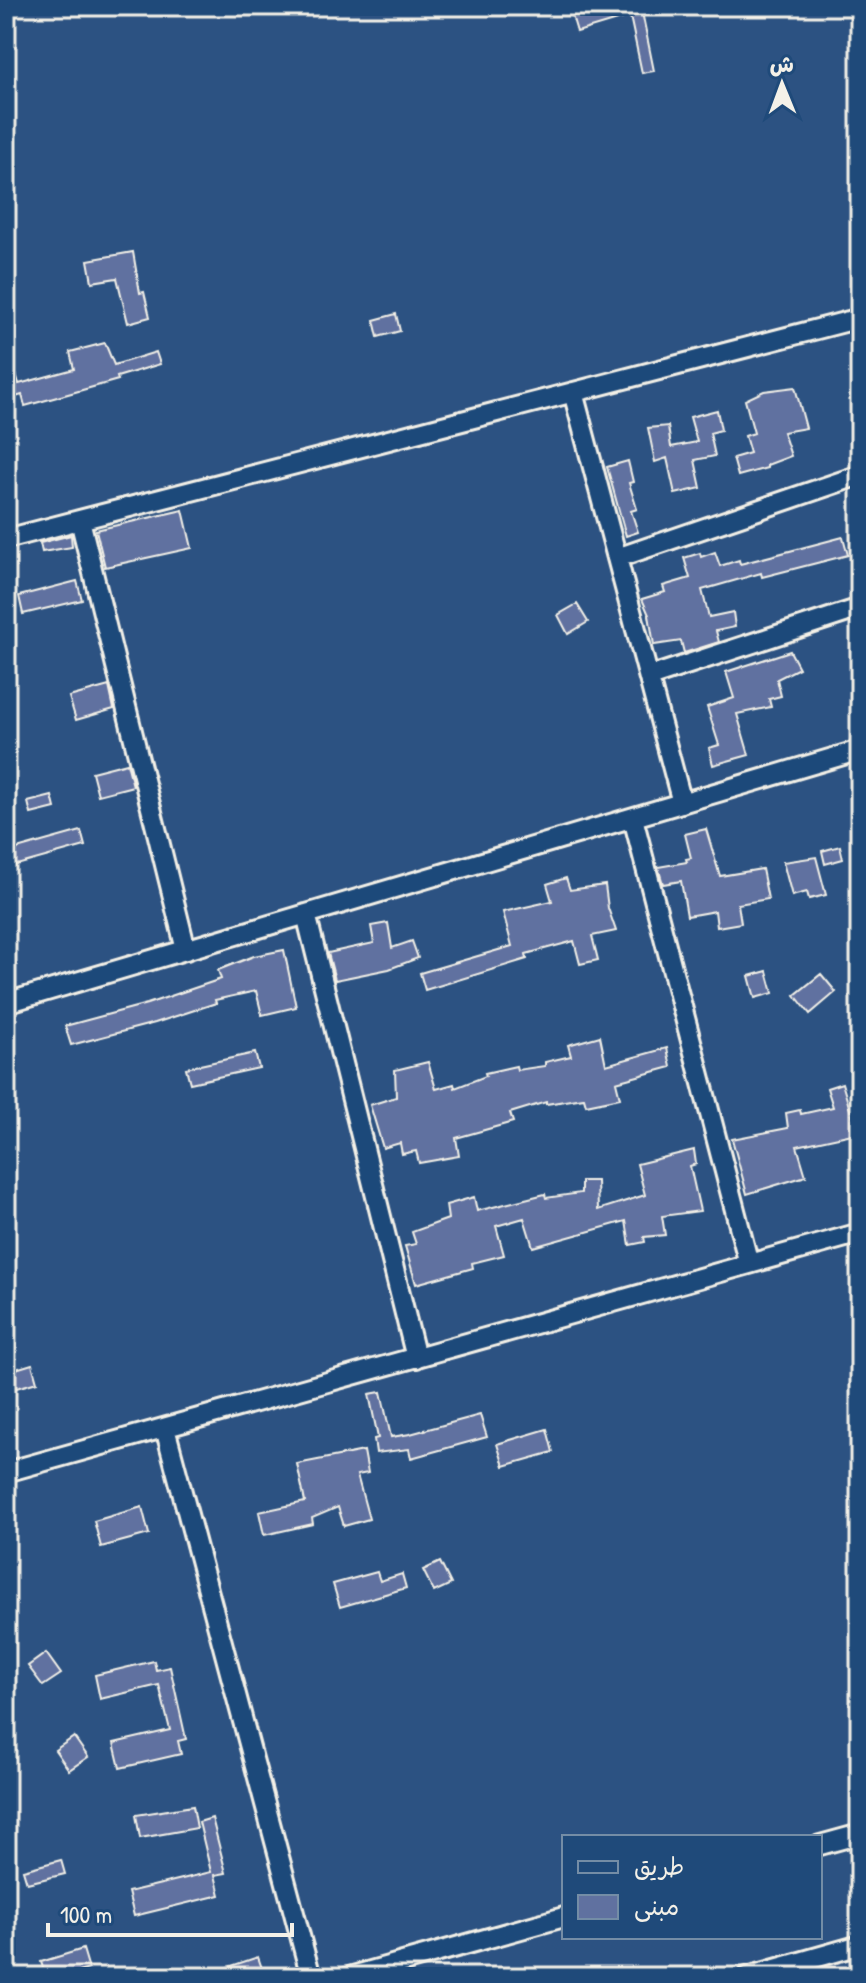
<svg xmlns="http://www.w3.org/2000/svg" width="866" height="1983" font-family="'Patrick Hand','Playpen Sans Arabic',sans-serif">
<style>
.building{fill:#6071a0;stroke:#f4f1e8;stroke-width:2}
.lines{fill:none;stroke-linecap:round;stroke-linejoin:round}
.street-casing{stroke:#f4f1e8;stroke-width:24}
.street{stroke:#1f4a7a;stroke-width:18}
</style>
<rect width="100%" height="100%" fill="#2c5282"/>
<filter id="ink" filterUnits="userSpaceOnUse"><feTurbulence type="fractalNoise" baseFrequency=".0125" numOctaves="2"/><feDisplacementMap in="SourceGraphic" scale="16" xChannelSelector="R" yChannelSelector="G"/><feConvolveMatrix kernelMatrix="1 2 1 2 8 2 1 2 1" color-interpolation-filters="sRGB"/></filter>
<g filter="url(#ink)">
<path class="building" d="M579,6h71l1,3 -9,3 12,59 -12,2 -12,-57 -53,16 -7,-23z
M133,252l7,41 4,-1 6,25 -22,6 -11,-45 -25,4 -4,-22z
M396,314l4,17 -22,6 -4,-17z
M105,343l9,22 42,-13 4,12 -43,13 1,3 -93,26 -3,-11 -16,5v-47h4l9,31 55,-15 -4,-17z
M795,387l11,41 -23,4 8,24 -24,9v3l-29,8 -5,-18 17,-5 -5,-17 9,-3 -9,-33 19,-9z
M717,410l4,20 -11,3 5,23 -20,4 6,28 -26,6 -8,-36 -12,4 -7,-34 20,-2 3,21 26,-5 -7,-25z
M628,461l5,21 -4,1 8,26 -6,2 7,21 -12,4 -19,-69z
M183,510l9,38 -87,19 -9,-37z
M71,535l1,12 -30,5 -2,-9z
M843,537l5,18 -86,22 -1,-4 -59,17 7,27 24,-5 2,15 -19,4 3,11 -35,11 -3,-12 -27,4 -5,-30 -7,-16 23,-7 -2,-6 27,-8 -6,-20 16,-5 1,4 14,-5 5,14 19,-6 1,4z
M77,581l5,19 -59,14 -4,-18z
M577,604l11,18 -20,12 -10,-19z
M790,651l9,17 -22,11 4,17 -12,3 2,8 -34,7 12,41 -36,10 -4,-17 10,-3 -12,-38 27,-9 -8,-26z
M109,686l5,23 -38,11 -7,-23z
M127,763l6,23 -35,9 -6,-23z
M52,796l3,12 -24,6 -3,-12z
M706,829l14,47 42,-7 6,30 -30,5 3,19 -24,4 -2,-16 -28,5 -6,-35 -18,3 -5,-17 29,-5 -1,-3 5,-1 -6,-24z
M81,831l4,15 -79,22v-16z
M840,846l3,13 -18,5 -3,-13z
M816,857l10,38 -17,4 -2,-7 -15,4 -9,-34z
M566,878l4,12 35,-5 3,23 8,23 -24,5 6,24 -18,4 -6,-23 -48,13 1,5 -102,31 -5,-17 92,-27 -9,-34 49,-11 -5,-17z
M388,923l4,25 20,-7 6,17 -29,11 -54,11 -7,-27 46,-10 -3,-17z
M284,950l12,57 -34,8 -6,-24 -41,9 1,3 -61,20 -84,22 -6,-19 82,-22 74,-25 -3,-9 36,-14z
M767,971l6,22 -18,5 -6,-22z
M821,974l15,18 -26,22 -15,-19z
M600,1036l6,29 61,-17 4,19 -55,15 4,16 -34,7 -2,-7 -38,6v-2l-36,11 3,9 -57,16 3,18 -40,7 -3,-12 -14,3 -2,-11 -17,5 -13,-43 26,-8 -1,-27 33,-8 8,27 18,-5 1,4 31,-12 -1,-3 31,-7 1,4 28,-4v-4l26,-6 -3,-11z
M255,1053l4,15 -69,15 -4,-15z
M842,1083l15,50 -60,13 9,30 -59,18 -15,-55 56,-11 -2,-15 14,-3 1,4 32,-7 -6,-19z
M694,1150l2,14 -6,2 10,45 -38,5 3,19 -21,2 1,5 -15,3 -4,-24 -93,26 -9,-29 -28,8 8,29 -32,8 1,5 -57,16 -11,-38 11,-2 -4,-12 36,-13 -2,-14 28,-8 3,14 68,-17 1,4 35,-5v-12h16l1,29 47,-15 -8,-31z
M32,1364l5,18 -31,9v-19z
M381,1392l10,45 19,-3 70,-19 7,22 -76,21 -2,-9 -33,4 -2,-14 4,-1 -9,-44z
M547,1429l6,23 -49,14 -7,-22z
M364,1451l4,22 -11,2 12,44 -25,7 -6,-19 -26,11 1,6 -49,11 -5,-23 46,-10 -8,-38z
M142,1507l7,27 -48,13 -7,-26z
M440,1562l11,22 -17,8 -11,-22z
M377,1572l3,9 22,-7 4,14 -66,19 -7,-23z
M46,1653l15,21 -18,12 -15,-20z
M154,1661l2,9 14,-3 16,72 -8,2 3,13 -61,14 -6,-25 56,-13 -11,-45 -59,14 -5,-24z
M74,1737l14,20 -19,13 -14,-20z
M193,1806l4,22 -57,10 -4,-23z
M212,1818l14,55 -11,2 5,20 -86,21 -6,-24 83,-20 -12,-50z
M61,1860l4,14 -38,9 -4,-13z
M83,1949l6,20 -29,8h-14l-5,-15z
M258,1957l7,20h-33l-4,-10z"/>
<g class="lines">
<g class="street-casing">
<path id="street" d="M573,392l109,411
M80,520l106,430
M6,539l854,-221
M617,558l243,-83
M649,677l211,-69
M633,818l116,446
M306,914l110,444
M6,1003l854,-253
M165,1428l146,549
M6,1472l854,-239
M820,1845l40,-11
M349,1977l215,-60
M747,1977l113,-32"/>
</g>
<use href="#street" class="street"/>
</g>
</g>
<rect width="866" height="1983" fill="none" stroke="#1f4a7a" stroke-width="32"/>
<rect x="16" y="16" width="834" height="1951" fill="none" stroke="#f4f1e8" stroke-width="3" filter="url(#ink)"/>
<rect x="562" y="1835" width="260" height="104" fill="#1f4a7a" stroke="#748da6" stroke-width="2"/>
<rect x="578" y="1861" width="40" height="12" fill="#1f4a7a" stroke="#748da6" stroke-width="2"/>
<text x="634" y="1875" font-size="24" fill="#f4f1e8">طريق</text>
<rect x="578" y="1895" width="40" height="24" fill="#6071a0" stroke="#748da6" stroke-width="2"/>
<text x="634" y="1915" font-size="24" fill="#f4f1e8">مبنى</text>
<g transform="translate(782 84) rotate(359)" stroke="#1f4a7a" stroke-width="6" paint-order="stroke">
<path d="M0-6L14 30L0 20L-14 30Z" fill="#f4f1e8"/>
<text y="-12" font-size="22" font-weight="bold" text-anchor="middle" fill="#f4f1e8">ش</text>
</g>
<path d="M48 1923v12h244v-12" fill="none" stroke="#f4f1e8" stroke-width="4"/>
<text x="60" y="1923" font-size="24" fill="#f4f1e8" stroke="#1f4a7a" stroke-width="6" paint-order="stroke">100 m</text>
</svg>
